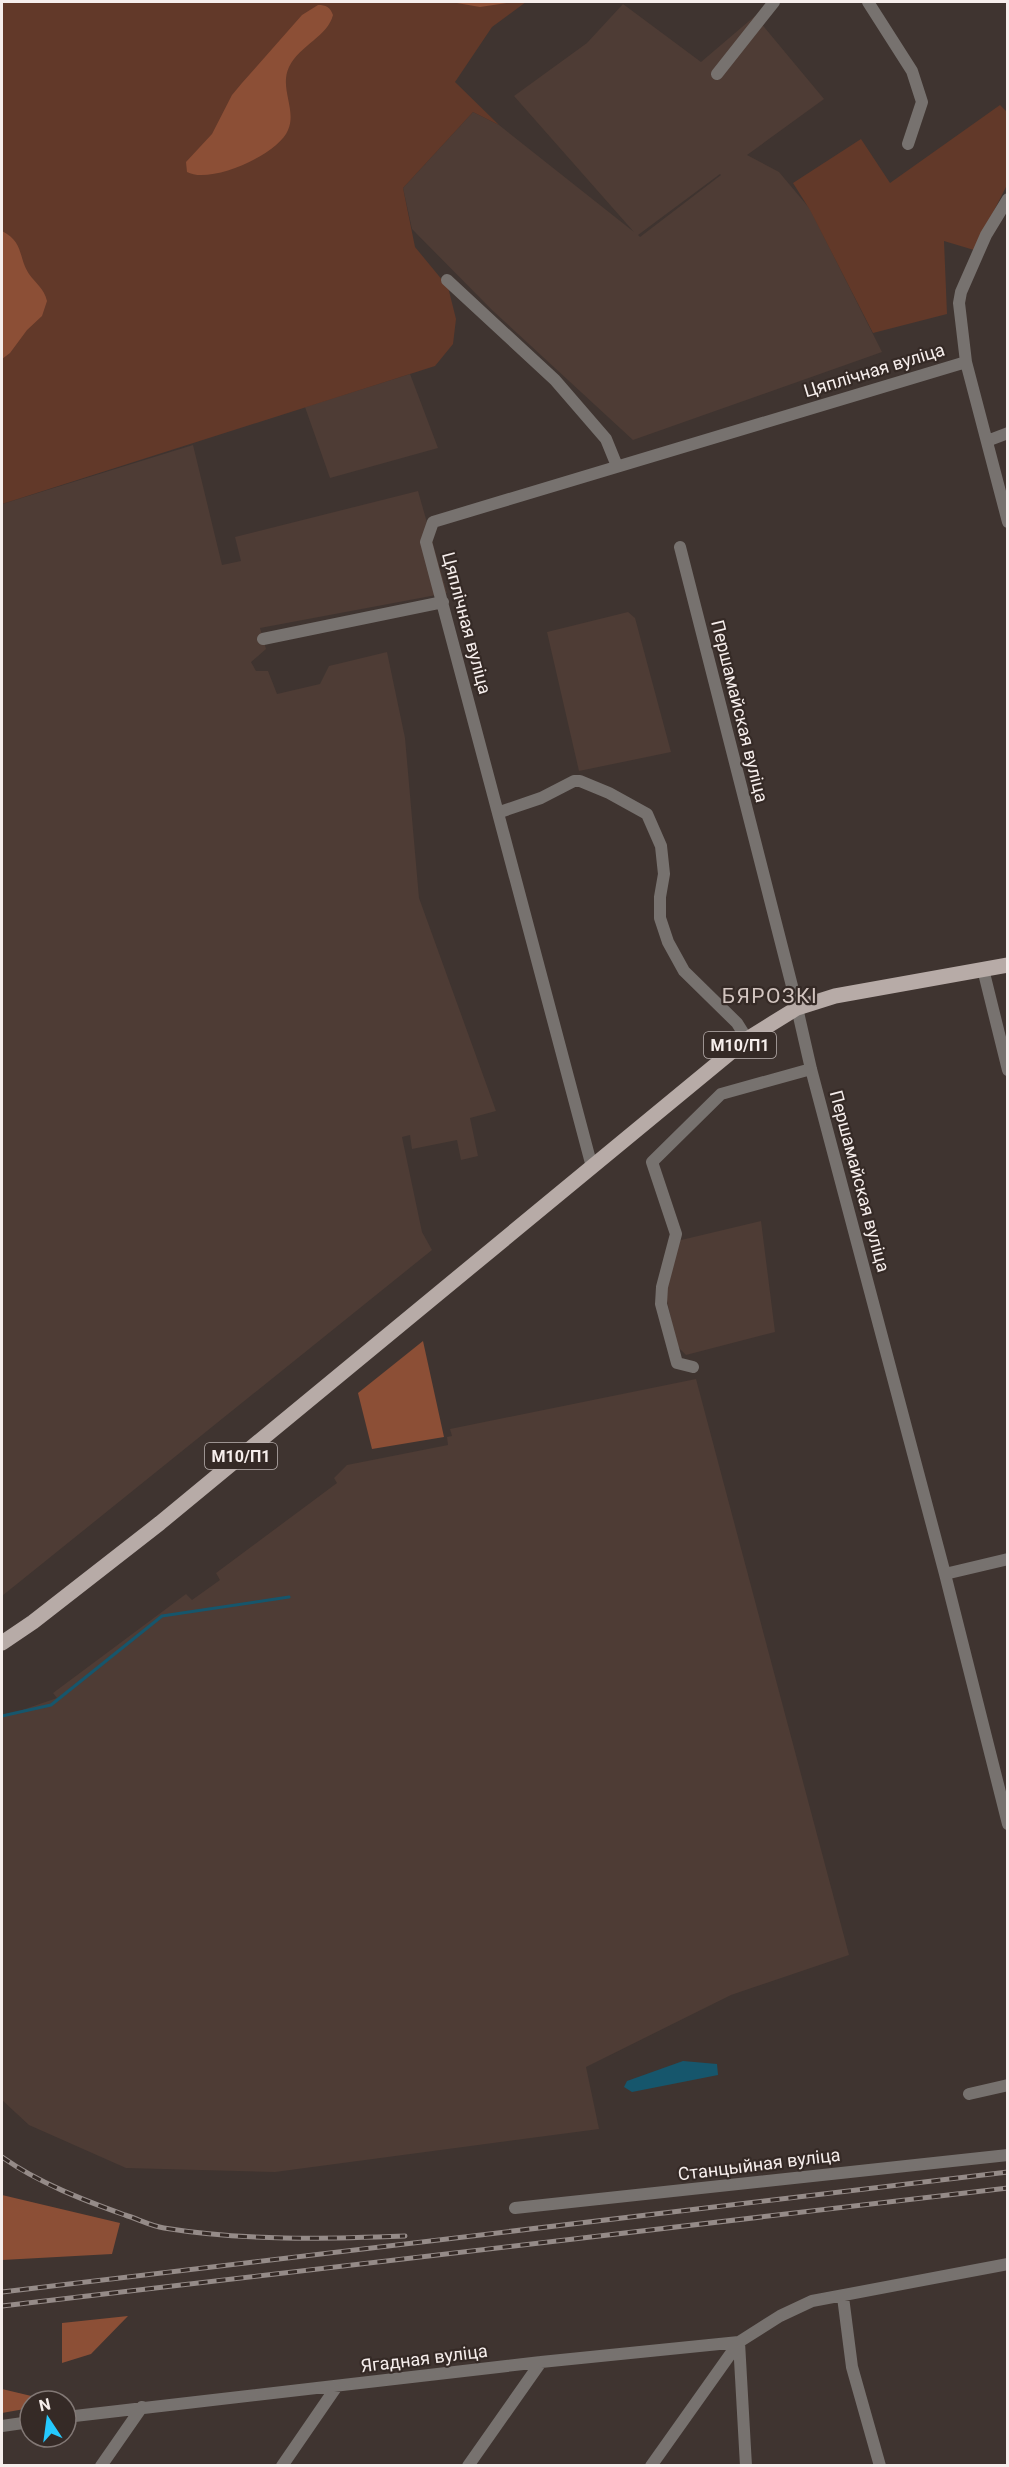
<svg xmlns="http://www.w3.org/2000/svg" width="1009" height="2467" font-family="Roboto,sans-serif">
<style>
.built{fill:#4e3c35;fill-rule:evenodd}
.green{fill:#623929}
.forest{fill:#8c4f36}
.water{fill:#16566c}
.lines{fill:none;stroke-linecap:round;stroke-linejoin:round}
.stream{stroke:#16566c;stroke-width:3}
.minor{stroke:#77726f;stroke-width:12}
.major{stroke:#b7aba7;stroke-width:15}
.rail-casing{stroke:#958b88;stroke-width:5}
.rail{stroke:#352a26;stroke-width:3;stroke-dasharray:9;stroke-linecap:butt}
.labels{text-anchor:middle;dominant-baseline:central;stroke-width:4.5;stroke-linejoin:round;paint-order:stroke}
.shield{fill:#352a26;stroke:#bcb3b1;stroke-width:1.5}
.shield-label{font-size:16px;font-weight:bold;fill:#f6eeec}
.street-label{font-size:18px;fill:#f6eeec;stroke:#352a26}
.quarter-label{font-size:21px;letter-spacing:1.5px;fill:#d3c5c0;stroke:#352a26}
</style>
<rect width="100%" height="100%" fill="#3f3430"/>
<path class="built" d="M623,4l78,58 54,-46 69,83 -77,56 32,17 31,37 72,143 -249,88 -141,-130 -80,-81 -9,-41 70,-76 26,13 135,107 -120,-136 73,-53zM721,175l-81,62 -2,-2 82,-61z
M410,374l28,74 -108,30 -25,-71z
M193,445l29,120 19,-4 -6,-24 183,-46 29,102 -187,35 6,21 -15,13 5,9h12l9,23 43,-10 9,-18 58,-14 18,86 14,160 77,213 -26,7 8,38 -17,4 -4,-20 -45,9 -2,-14 -8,2 20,95 10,18 -430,346v-1092z
M628,612l7,6 36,134 -92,19 -32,-139z
M761,1221l14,111 -89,23 -9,-9 -11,-50 11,-55z
M696,1379l153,576 -118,40 -145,72 13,62 -324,43 -149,-4 -97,-43 -27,-25v-383l55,-19 -4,-5 133,-99 6,6 28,-20 -4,-7 121,-90 -3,-5 13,-13 101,-20 -1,-8 5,-1 -2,-7z"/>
<path class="green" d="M2,2h524l-34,25 -37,55 44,43 -26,-13 -70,76 12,59 33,40 8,32 -3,25 -18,22 -433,138z
M1000,105l7,7v73l-33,65 -30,-9 3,73 -74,19 -63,-123 -17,-27 68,-44 29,44z"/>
<path class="forest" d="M451,2h63l-34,5z
M318,5c8,0 12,2 15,10 -5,21 -33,30 -44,52 -10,21 8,43 -1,63 -9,24 -78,55 -101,42l-1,-10 26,-28 20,-39 10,-12 60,-68z
M2,231c22,11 16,26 27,43 7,10 15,14 18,27l-5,15 -15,14 -17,23 -8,6z
M423,1341l21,96 -72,12 -14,-56z
M2,2195l118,28 -8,31 -110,6z
M128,2316l-37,38 -29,9v-40z
M2,2389l42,10 1,2h-15v7l-28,5z"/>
<path class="water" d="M683,2061l34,3 1,11 -86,17 -8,-5 3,-6z"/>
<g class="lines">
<path class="stream" d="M2,1716l49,-11 111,-89 127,-19"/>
<path class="minor" d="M868,2l44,69 10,31 -14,42
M717,74l57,-72
M1008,199l-22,36 -25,57 -2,11 7,59 42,160
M447,280l108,100 51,59 11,27
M987,441l21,-8
M680,547l112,439 19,83 134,505 63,250
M263,639l180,-37
M500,812l41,-14 33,-17h6l29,12 38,21 14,32 3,28 -4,23v21l8,24 16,29 53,52 10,16
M983,969l25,101
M592,1167l-166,-625 7,-20 533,-160
M693,1367l-16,-4 -16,-59 1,-17 14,-53 -24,-72 69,-68 90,-25
M945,1574l63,-15
M969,2094l39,-9
M515,2208l493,-53
M843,2297l9,70 28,99
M739,2342l7,124
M66,2417l475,-55 198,-20 41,-26 32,-15 196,-37
M2,2426l28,-4
M101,2466l41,-59
M282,2466l55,-80
M468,2466l73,-104
M651,2466l88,-124"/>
<path class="major" d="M2,1643l31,-21 127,-99 587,-484 50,-31 38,-12 173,-31"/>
<g class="rail-casing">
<path id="rail" d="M2,2157c37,26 81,43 123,58 13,4 26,11 39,13 80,13 161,11 241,8
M2,2292l1006,-120
M2,2306l1006,-118"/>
</g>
<use href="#rail" class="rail"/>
</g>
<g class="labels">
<g class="shield">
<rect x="704" y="1032" width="72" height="26" rx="4.5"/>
<rect x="205" y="1443" width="72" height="26" rx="4.5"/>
</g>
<g class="shield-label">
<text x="740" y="1045">М10/П1</text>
<text x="241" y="1456">М10/П1</text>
</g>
<g class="street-label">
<text transform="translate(874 370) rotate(-17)">Цяплічная вуліца</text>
<text transform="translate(467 623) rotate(75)">Цяплічная вуліца</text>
<text transform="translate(740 711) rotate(76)">Першамайская вуліца</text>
<text transform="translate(860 1181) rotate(75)">Першамайская вуліца</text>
<text transform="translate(759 2164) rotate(-7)">Станцыйная вуліца</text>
<text transform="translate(424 2358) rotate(-7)">Ягадная вуліца</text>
</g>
<g class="quarter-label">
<text x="770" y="996">БЯРОЗКІ</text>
</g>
</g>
<rect width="1009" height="2467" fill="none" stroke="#f6eeec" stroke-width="6"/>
<g transform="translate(48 2419) rotate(347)"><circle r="28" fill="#352a26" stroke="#827875" stroke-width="1.5"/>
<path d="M0-4.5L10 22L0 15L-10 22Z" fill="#25c9fe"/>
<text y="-9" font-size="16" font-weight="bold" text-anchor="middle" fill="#f6eeec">N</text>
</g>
</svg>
